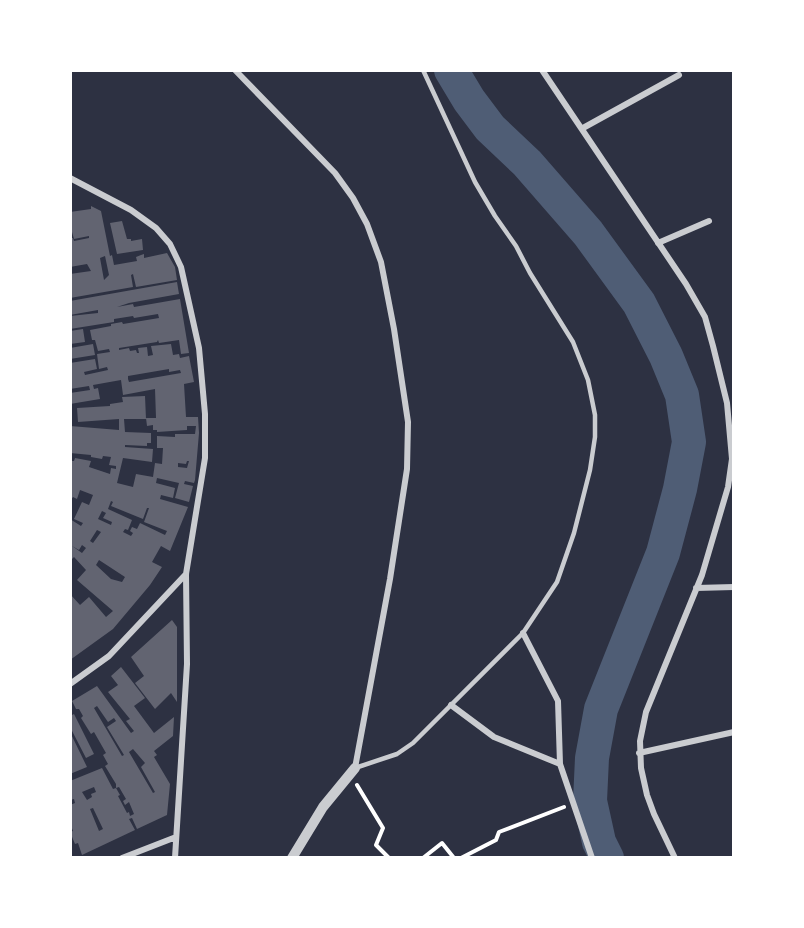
<svg xmlns="http://www.w3.org/2000/svg" width="804" height="928" font-family="Overpass,sans-serif">
<style>
.lines{fill:none;stroke-linecap:round;stroke-linejoin:round}
.river{stroke:#4f5d75;stroke-width:34}
.building{fill:#626471;fill-rule:evenodd}
.path{stroke:#fff;stroke-width:4}
.service{stroke:#caccd0;stroke-width:4.5}
.minor{stroke:#caccd0;stroke-width:6}
.tertiary{stroke:#caccd0;stroke-width:10}
</style>
<rect width="100%" height="100%" fill="#2d3142"/>
<g class="lines">
<path class="river" d="M451,70l18,30 21,28 37,35 61,70 51,70 27,53 16,39 7,47 -9,47 -17,64 -62,156 -9,49 -2,43 9,41 8,16"/>
</g>
<path class="building" d="M91,206l10,5 9,45 2,-1 2,10 23,-4 -1,-4 5,-2 3,-1v4l23,-5 8,14 2,13 -41,7 -3,-13 -2,1 2,12 -63,11v-24l21,-3 -4,-7 -17,3v-29h3l1,3 15,-3v-2l-15,3 -2,-7h-2v-20l21,-3zM105,256l4,19 -5,5 -4,-22z
M122,221l5,18h4v2l11,-2 1,11 -26,4 -7,-31z
M177,282l2,12 -50,9 -12,4 16,-3 1,3 46,-8 9,54 -8,1 -2,-14 -20,3 -1,-3 -1,2 -38,6v2l10,-2 1,3 6,-1 1,3h2l-1,-5 9,-1 1,9 5,-1 -2,-9 20,-2 2,11 6,-1 1,4 9,-2 5,26 -10,2 2,33h12l1,16 -4,47 -1,3 -9,-2 -1,3 9,2 -4,16 -14,-4 4,-15 -22,-5 -1,5 19,5 -2,10 -12,-3 -1,4 28,8 -18,44 -9,-5 -9,16 10,5 -12,18 -37,44 -43,31v-66l10,11 9,-8 17,20 7,-6 -36,-31 9,-10 -12,-13 -4,4v-42l11,7 2,-3 -9,-4 8,-17 7,3 4,-10 -13,-5 -3,9 -4,-2 -3,4v-40h4l1,-3 16,3 -2,6 21,7 1,-6 5,1v-3l-7,-1 2,-8 -8,-1 -1,3 -11,-2v-2l-21,-2v-27l49,4v-11l-41,3 -1,-14 33,-2v-2l13,-2 -1,-5 23,-1 1,23h-22l1,13 26,1v10h-4v3l-22,-1v2l28,2 -1,13 -29,-4 -6,25 16,4 3,-13 17,3 2,-14 7,1 1,-16h-6v-12l18,1v-3h20l1,-8h-9v4l-30,2v-2h-4v-5l-6,1 -1,-8h10l-1,-29 -32,6 -2,-15 -28,5 1,4 4,-1 2,11 -30,5v-11l20,-3 -1,-4 -19,3v-26l25,-4 2,10 -13,3 1,3 23,-5 -1,-3 -8,2 -2,-15 13,-2 -1,-3 -11,2 -3,-11h-3l-2,-10 21,-4v-2l11,-2 1,2 36,-6 -1,-4 -24,4 -1,-2 -19,3v3l-44,7v-13l28,-3v-3l-28,5v-14zM169,369v3l11,-2 1,3 -52,9 -1,-3v-3zM187,461h2l-2,7 -9,-1v-4l8,1zM111,501l2,1 -2,4 32,13 4,-11h2l-5,14 23,9 -2,4 -25,-12 -3,6 -5,-2 -2,4 3,2 -2,3 -8,-4 2,-3 3,1 4,-10 -24,-11zM102,511l4,2 -3,5 9,4 -1,3 -13,-6zM97,530l4,2 -8,11 -3,-2zM82,545l4,3 -4,5 -10,-7 7,4zM99,560l26,17 -3,5 -11,-3 -15,-14z
M83,329l2,13 -15,2v-13z
M93,344l2,11 -25,4v-11z
M172,620l5,7v75l-6,-9 -16,16 -20,-26 9,-7 -13,-19z
M121,667l24,31 -11,8 20,27 20,-16 -1,19 -19,15 3,4 -3,2 16,27 -3,31 -30,14 -5,-11 -3,1 6,11 -53,25 -4,-12 -3,1 -5,-12 3,-1 -3,-8v-18l5,-2 -1,-4 -4,1v-19l32,-13 11,21 3,-1v-4l-11,-18 3,-2 -5,-9 3,-2 -12,-21 -3,2 -10,-16 2,-2 -4,-7h-3l-4,-8 25,-15 34,47 3,-2 -8,-10 4,-2 -22,-27 10,-7 -7,-9zM97,706l11,16 6,-4 2,3 -9,6 17,28 -2,1 -28,-48zM133,749l12,14 -4,4 14,25 -2,1 -24,-41zM94,787l2,5 -5,2 1,3 -5,3 -5,-8zM119,787l7,12 -3,2 2,4 4,-3 5,12 -4,2 -1,-4 -2,1 -9,-17 2,-1 -4,-7zM93,808l10,21 -4,2 -9,-22z
M74,714l20,40 -8,4 -16,-31v-11z
M70,732l17,35 -17,7z"/>
<g class="lines">
<path class="path" d="M733,70l1,1
M357,785l26,43 -7,17 13,13
M423,858l19,-15 12,15
M461,858l35,-18 3,-8 65,-25"/>
<path class="service" d="M355,768l42,-14 16,-11 110,-110 34,-51 17,-49 16,-63 5,-33v-22l-7,-35 -15,-38 -43,-69 -14,-27 -21,-30 -20,-34 -52,-112"/>
<path class="minor" d="M235,70l100,103 18,25 14,26 14,38 13,67 14,93 -1,47 -17,110 -35,189
M542,70l144,214 19,33 8,29 14,57 5,56 -4,28 -26,88 -56,137 -6,29 1,27 6,27 7,19 21,44
M583,128l96,-53
M70,178l61,32 25,18 14,16 11,23 18,81 6,66v44l-19,116 1,90 -12,194
M658,243l51,-22
M696,588l38,-1
M523,633l35,68 2,63 32,94
M70,684l39,-28 77,-82
M451,705l43,32 66,27
M639,753l95,-21
M122,858l54,-21"/>
<path class="tertiary" d="M292,858l31,-51 32,-39"/>
</g>
<rect width="804" height="928" fill="none" stroke="#ffffff" stroke-width="144"/>
</svg>
